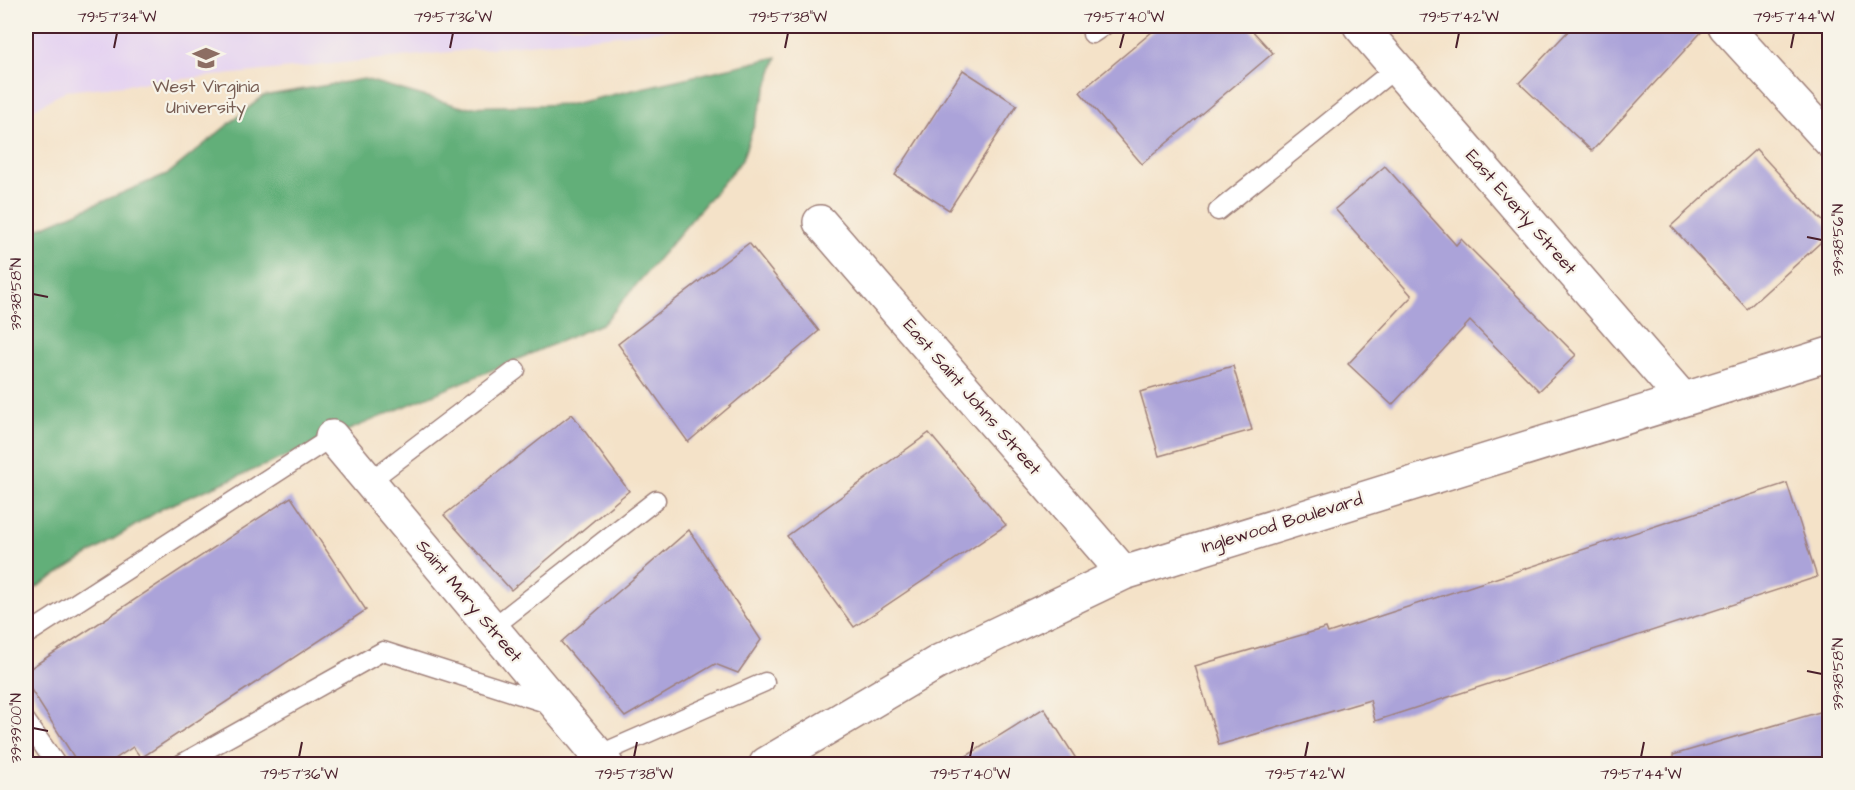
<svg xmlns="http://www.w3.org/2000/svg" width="1855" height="790" font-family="'Architects Daughter',sans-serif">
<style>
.built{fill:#e5d3f1}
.forest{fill:#62af79;stroke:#566752;stroke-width:1.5}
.building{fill:#aba3d9}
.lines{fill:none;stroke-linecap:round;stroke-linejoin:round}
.lane-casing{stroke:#9f807a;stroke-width:21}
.street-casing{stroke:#9f807a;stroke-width:36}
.lane{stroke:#fff;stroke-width:18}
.street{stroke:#fff;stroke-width:33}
.ticks{fill:none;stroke:#4a1f2b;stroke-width:2}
.labels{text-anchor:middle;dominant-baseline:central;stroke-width:4.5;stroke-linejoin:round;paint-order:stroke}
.education-label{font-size:18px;fill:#785e54;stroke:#f7f3e8}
.street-label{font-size:18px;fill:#4a1f2b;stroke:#f7f3e8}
.neatline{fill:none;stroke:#4a1f2b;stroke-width:2}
.ticks-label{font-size:15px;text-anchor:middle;fill:#4a1f2b}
</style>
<rect width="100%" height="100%" fill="#f7f3e8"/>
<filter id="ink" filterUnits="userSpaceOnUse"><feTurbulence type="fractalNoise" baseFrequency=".0167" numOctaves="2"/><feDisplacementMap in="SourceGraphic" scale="12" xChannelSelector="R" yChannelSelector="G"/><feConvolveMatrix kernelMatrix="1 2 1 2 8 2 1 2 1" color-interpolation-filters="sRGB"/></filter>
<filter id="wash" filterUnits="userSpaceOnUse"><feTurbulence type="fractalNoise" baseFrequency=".008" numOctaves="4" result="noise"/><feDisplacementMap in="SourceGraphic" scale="24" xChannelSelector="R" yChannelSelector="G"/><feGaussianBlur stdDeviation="1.35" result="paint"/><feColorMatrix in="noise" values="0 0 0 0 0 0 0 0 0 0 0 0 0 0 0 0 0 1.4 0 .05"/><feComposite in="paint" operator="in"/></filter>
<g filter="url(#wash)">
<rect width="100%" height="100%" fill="#f4e2c8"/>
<path class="built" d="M26,26h680l-641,65 -39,23z"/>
<path class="forest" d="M777,57l-35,103 -138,163 -441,185 -137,86v-360l143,-61 94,-77 101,-17 98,28 110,-3z"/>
<g id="blocks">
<path class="building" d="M1159,26h89l25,27 -131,111 -62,-72z
M1573,26h134l-115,125 -73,-68z
M963,70l54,35 -68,105 -54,-35z
M1756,149l74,80v5l-83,75 -76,-83z
M1385,166l71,79 5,-6 115,116 -37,36 -69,-70 -78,84 -44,-41 64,-68 -77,-87z
M749,243l70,88 -131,111 -70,-98z
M1233,366l19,64 -93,26 -19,-64z
M572,414l57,77 -118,99 -67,-75z
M929,433l77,92 -152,102 -67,-91z
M1787,483l30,94 -442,144 -5,-21 -151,45 -24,-79 131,-38 2,5z
M291,497l75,113 -225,148 -8,-11 -27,18h-27l-53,-83v-11z
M689,530l72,110 -23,33 -23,-9 -90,53 -64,-75z
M1044,708l36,57h-128z
M1830,709v56h-156l-1,-10z"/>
</g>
</g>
<g filter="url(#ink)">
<use href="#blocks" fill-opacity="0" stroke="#9f807a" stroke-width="1.5"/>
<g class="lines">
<g class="lane-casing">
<path id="lane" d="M1092,34l12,-8
M1218,211l178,-143
M370,481l146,-111
M492,628l164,-128
M26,635l306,-198
M26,721l30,43
M598,755l167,-73
M181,764l202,-113 169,54"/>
</g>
<g class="street-casing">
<path id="street" d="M1360,26l322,372
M1725,26l105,115
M820,222l304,351
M332,437l274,327
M766,764l174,-103 184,-88 706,-219"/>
</g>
<use href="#lane" class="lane"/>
<use href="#street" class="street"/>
</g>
</g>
<path class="ticks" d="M114,48l3,-15M450,48l3,-15M785,48l3,-15M1120,48l4,-15M1456,48l3,-15M1791,48l3,-15M1807,237l15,3M33,294l15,3M1807,671l15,3M33,728l15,3M299,757l3,-15M634,757l3,-15M970,757l3,-15M1305,757l3,-15M1641,757l3,-15"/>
<defs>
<g id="university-bare" transform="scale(2.07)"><path d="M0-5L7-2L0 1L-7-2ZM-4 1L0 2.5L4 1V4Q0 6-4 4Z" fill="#8d6e63" stroke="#f7f3e8" stroke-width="2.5" paint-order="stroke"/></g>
</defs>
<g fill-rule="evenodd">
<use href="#university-bare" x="206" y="58"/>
</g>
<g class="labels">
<g class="education-label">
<text x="206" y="86">West Virginia<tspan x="206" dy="21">University</tspan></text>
</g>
<g class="street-label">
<text transform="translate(1521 212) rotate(49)">East Everly Street</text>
<text transform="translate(972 397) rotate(49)">East Saint Johns Street</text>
<text transform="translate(1282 523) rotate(-17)">Inglewood Boulevard</text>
<text transform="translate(469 601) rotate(50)">Saint Mary Street</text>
</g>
</g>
<rect width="1855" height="790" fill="none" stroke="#f7f3e8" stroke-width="66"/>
<rect x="33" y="33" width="1789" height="724" class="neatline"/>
<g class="ticks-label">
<text x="117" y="22">79°57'34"W</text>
<text x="453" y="22">79°57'36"W</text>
<text x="788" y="22">79°57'38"W</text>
<text x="1124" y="22">79°57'40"W</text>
<text x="1459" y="22">79°57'42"W</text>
<text x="1794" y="22">79°57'44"W</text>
<text transform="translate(1838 240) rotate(-90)" y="5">39°38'56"N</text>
<text transform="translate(16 294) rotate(-90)" y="5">39°38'58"N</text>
<text transform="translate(1838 674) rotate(-90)" y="5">39°38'58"N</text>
<text transform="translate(16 728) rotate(-90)" y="5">39°39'00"N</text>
<text x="299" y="779">79°57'36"W</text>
<text x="634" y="779">79°57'38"W</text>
<text x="970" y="779">79°57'40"W</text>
<text x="1305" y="779">79°57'42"W</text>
<text x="1641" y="779">79°57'44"W</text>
</g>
</svg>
